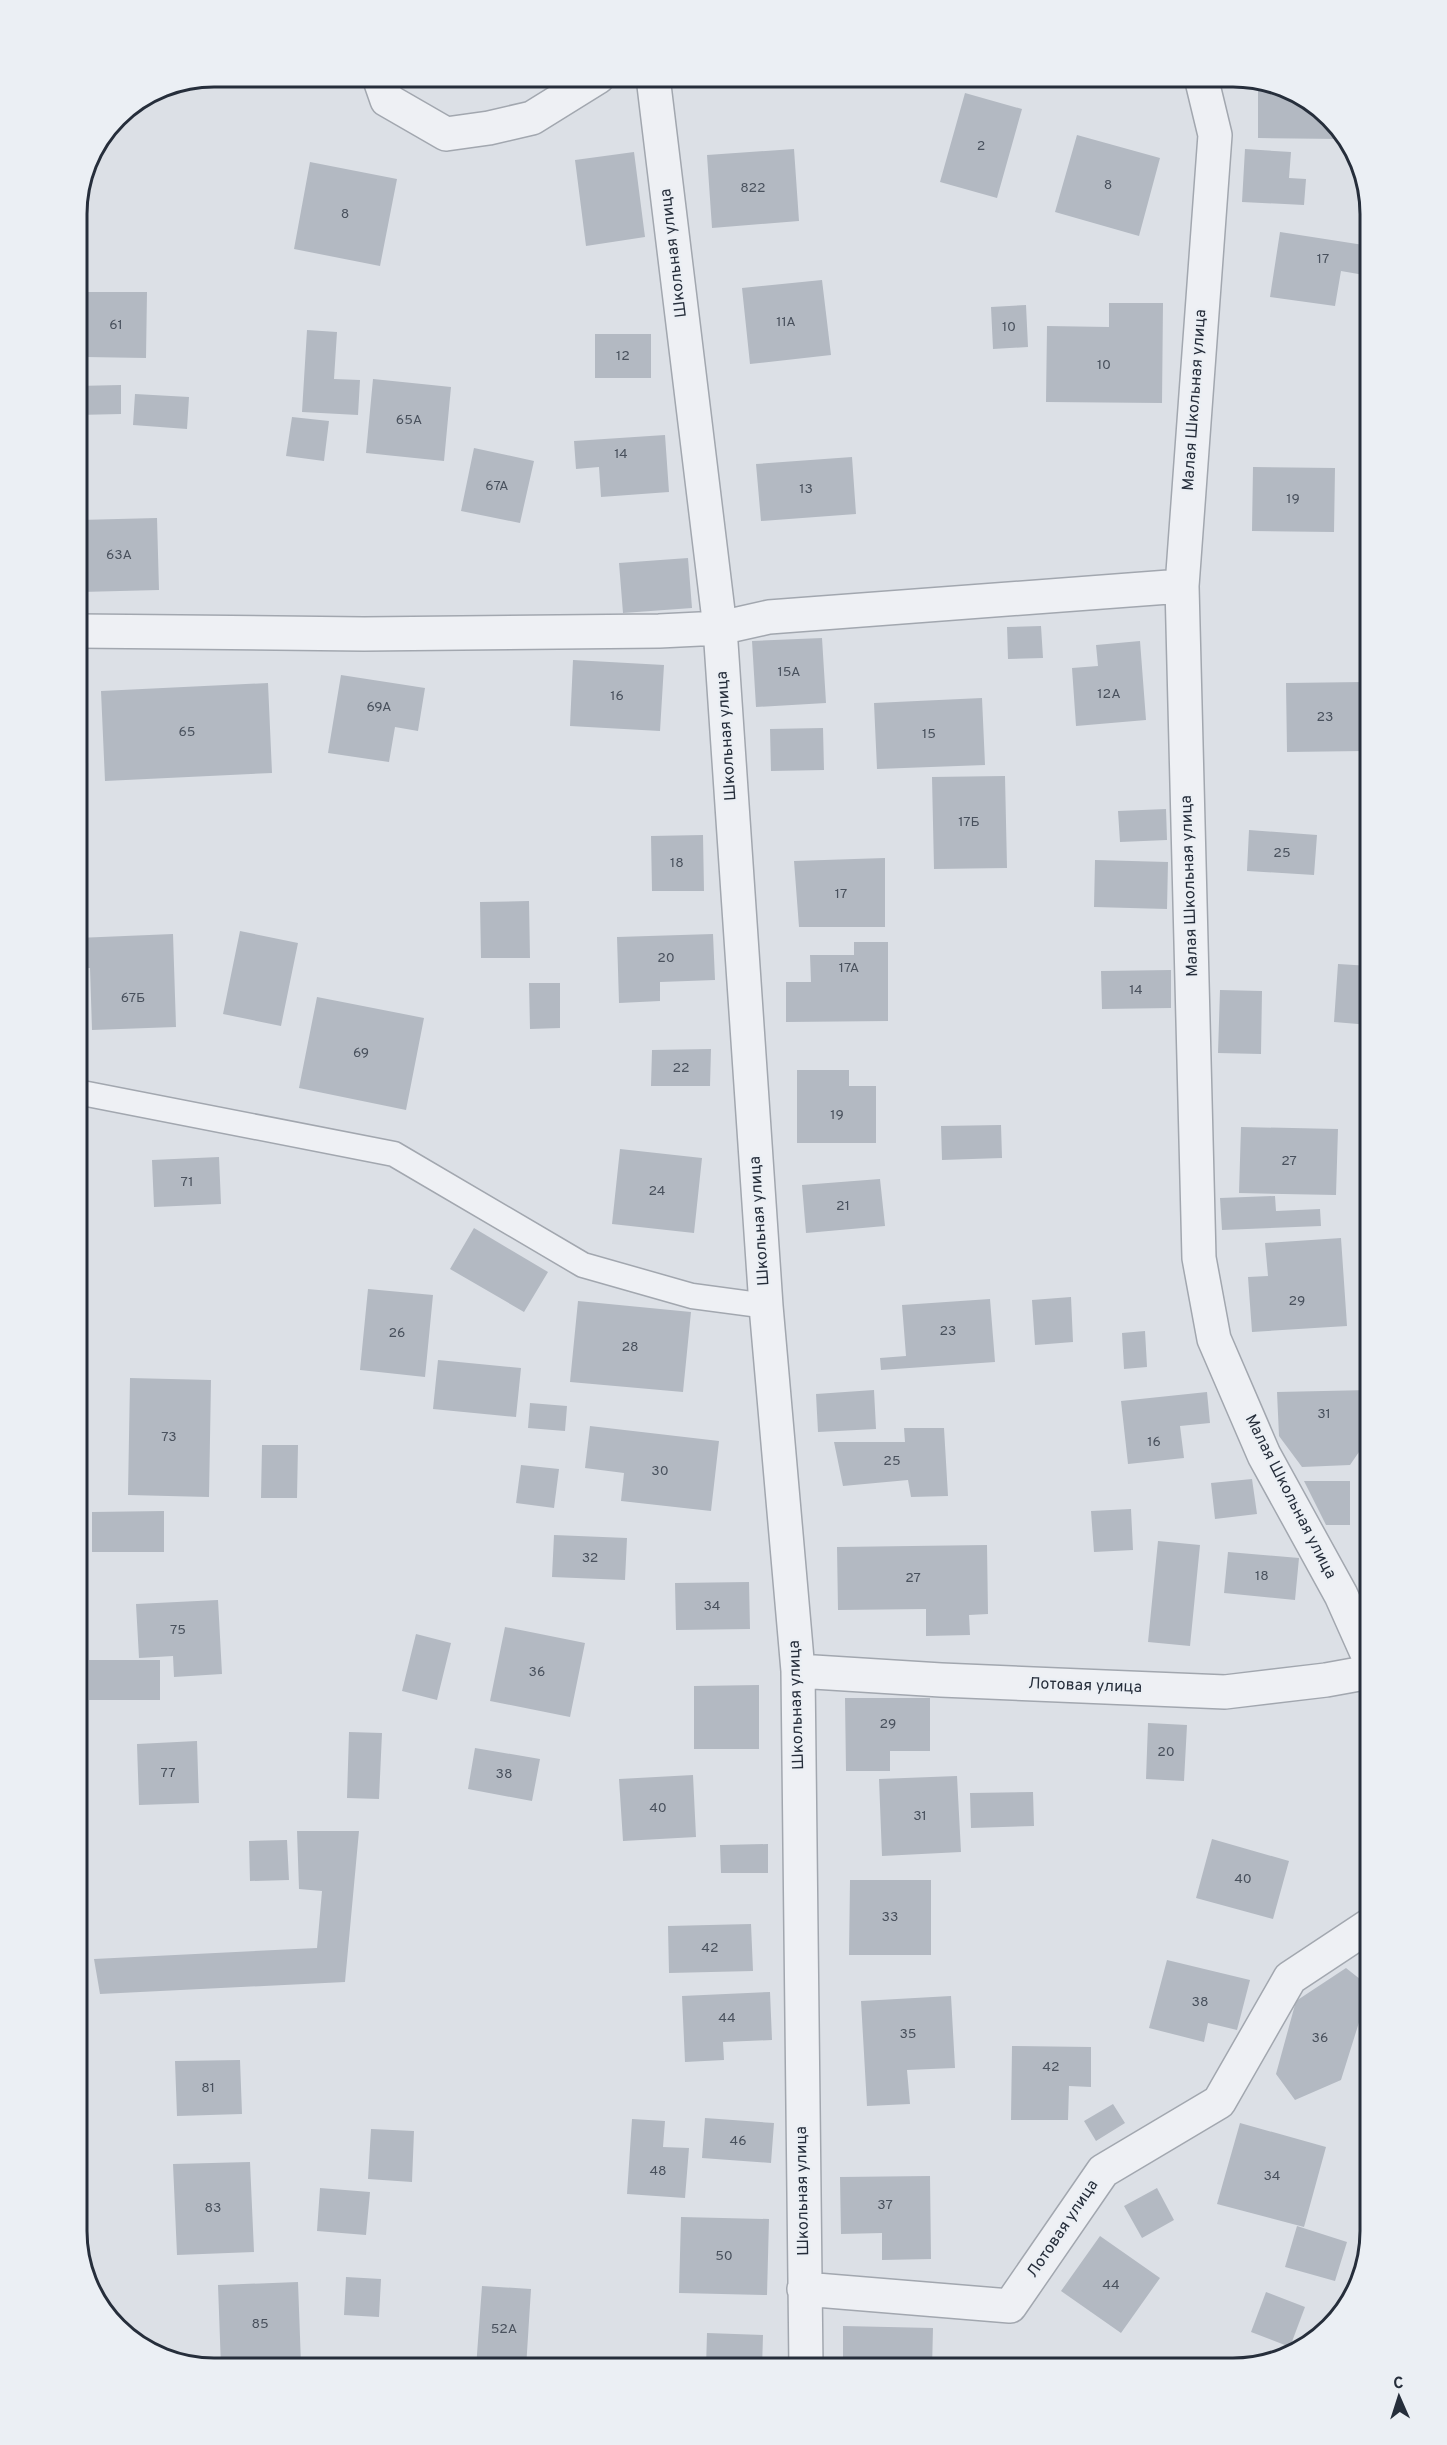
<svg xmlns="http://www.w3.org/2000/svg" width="1447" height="2445" font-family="Overpass,sans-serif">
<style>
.building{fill:#b3b9c2}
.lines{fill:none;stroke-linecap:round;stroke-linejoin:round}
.service-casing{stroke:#a2a7af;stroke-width:27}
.minor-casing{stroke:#a2a7af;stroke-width:36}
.service{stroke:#eef0f4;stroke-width:24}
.minor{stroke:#eef0f4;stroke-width:33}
.labels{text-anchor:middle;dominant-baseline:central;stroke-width:4.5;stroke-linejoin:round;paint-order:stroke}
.number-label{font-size:14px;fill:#49515d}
.street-label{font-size:16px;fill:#262e3b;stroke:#ebeff4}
.rim{fill:none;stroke:#262e3b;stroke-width:3}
</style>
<rect width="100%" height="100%" fill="#dce0e6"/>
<path class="building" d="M731,77h86l-1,10 -85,-7z
M1258,82l52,18 32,39 -84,-1z
M965,93l57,16 -25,89 -57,-16z
M105,134v18h-12z
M1077,135l83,23 -21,78 -84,-24z
M794,149l5,72 -87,7 -5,-73z
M1245,149l46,3 -2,26 17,1 -2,26 -62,-3z
M634,152l11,85 -59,9 -11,-86z
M310,162l87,17 -17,87 -86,-17z
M1280,232l90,14v30l-29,-5 -6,35 -65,-9z
M822,280l9,75 -81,9 -8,-76z
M86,292h61l-1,66 -60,-1z
M1109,303h54l-1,100 -116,-1 1,-76 62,1z
M1026,305l2,42 -35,2 -2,-42z
M307,330l30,2 -3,47 26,1 -2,35 -56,-3z
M595,334h56v44h-56z
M373,379l78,8 -7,74 -78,-8z
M121,385v29l-44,1v-29z
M135,394l54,3 -2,32 -54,-4z
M292,417l37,4 -5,40 -38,-5z
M665,435l4,57 -68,5 -2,-30 -23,2 -2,-28z
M474,448l60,13 -14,62 -59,-12z
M852,457l4,57 -95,7 -5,-57z
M1253,467l82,1 -1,64 -82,-1z
M157,518l2,72 -78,2 -2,-72z
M688,558l4,50 -69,5 -4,-50z
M1041,626l2,32 -35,1 -1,-32z
M822,638l4,65 -70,4 -4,-66z
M1140,641l6,79 -70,6 -4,-58 26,-2 -2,-21z
M573,660l91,5 -4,66 -90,-5z
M341,675l84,13 -7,43 -23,-4 -6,35 -61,-9z
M1363,682v69l-76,1 -1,-69z
M268,683l4,90 -167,8 -4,-90z
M982,698l3,67 -108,4 -3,-66z
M823,728l1,42 -53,1 -1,-42z
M1005,776l2,92 -73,1 -2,-92z
M1166,809l1,31 -47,2 -2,-31z
M1249,830l68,5 -3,40 -67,-4z
M703,835l1,56h-52l-1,-55z
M885,858v69h-86l-5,-66z
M1095,860l73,2 -1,47 -73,-2z
M529,901l1,57h-49l-1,-56z
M240,931l58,12 -17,83 -58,-12z
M173,934l3,93 -84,3 -2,-62 -13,1v-31z
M713,934l2,46 -55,2v19l-41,2 -2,-66z
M854,942h34v79l-102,1v-40h25l-1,-27h44z
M1338,964l32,2v59l-36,-3z
M1171,970v38l-69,1 -1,-38z
M529,983h31v45l-30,1z
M1220,990l42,1 -1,63 -43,-1z
M317,997l107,21 -18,92 -107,-22z
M711,1049l-1,37h-59l1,-36z
M797,1070h52v16h27v57h-79z
M1001,1125l1,33 -60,2 -1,-34z
M1241,1127l97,2 -2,66 -97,-2z
M620,1149l82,9 -8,75 -82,-9z
M219,1157l2,47 -67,3 -2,-47z
M880,1179l5,47 -79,7 -4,-48z
M1275,1196l1,15 44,-2 1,17 -99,4 -2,-32z
M474,1228l74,44 -24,40 -74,-43z
M1341,1238l6,88 -95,6 -4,-55 20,-1 -3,-33z
M368,1289l65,6 -8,82 -65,-7z
M1071,1297l2,45 -38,3 -3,-45z
M990,1299l5,63 -114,8 -1,-12 26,-2 -4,-51z
M578,1301l113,11 -8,80 -113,-10z
M1145,1331l2,36 -23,2 -2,-36z
M438,1360l83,8 -5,49 -83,-8z
M130,1378l81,2 -2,117 -81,-2z
M874,1390l2,39 -58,3 -2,-38z
M1370,1390v46l-20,29 -48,2 -23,-31 -2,-44z
M1207,1392l3,31 -30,3 4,32 -56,6 -7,-63z
M530,1403l37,3 -2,25 -37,-3z
M590,1426l129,15 -8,70 -90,-10 3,-28 -39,-5z
M904,1428h40l4,68 -37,1 -3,-17 -65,6 -9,-44h71z
M262,1445h36l-1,53h-36z
M521,1465l38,4 -5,39 -38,-5z
M1252,1479l5,35 -42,5 -4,-36z
M1304,1481h46v44h-24z
M1131,1509l2,41 -39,2 -3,-41z
M164,1511v41h-72v-40z
M554,1535l73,3 -2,42 -73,-3z
M1158,1541l42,4 -10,101 -42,-4z
M987,1545l1,69 -19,1 1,20 -44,1v-27l-88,1 -1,-63z
M1228,1552l71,6 -4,42 -71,-7z
M749,1582l1,47 -74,1 -1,-47z
M218,1600l4,74 -48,3 -1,-21 -34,2 -3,-54z
M505,1627l80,16 -15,74 -80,-16z
M416,1634l35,9 -14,57 -35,-9z
M89,1660h71v40h-71z
M759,1685v64h-65v-63z
M845,1698h85v53h-40v20h-44z
M1148,1723l39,2 -3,56 -38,-2z
M349,1732l33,1 -3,66 -32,-1z
M197,1741l2,62 -60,2 -2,-61z
M475,1748l65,11 -8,42 -64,-12z
M693,1775l3,62 -73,4 -4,-62z
M957,1776l4,76 -79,4 -3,-77z
M1033,1792l1,34 -63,2 -1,-35z
M297,1831h62l-14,151 -245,12 -6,-35 223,-11 5,-57 -23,-2z
M1212,1839l77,22 -16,58 -77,-21z
M287,1840l2,40 -39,1 -1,-40z
M768,1844v29h-47l-1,-28z
M850,1880h81v75h-82z
M751,1924l2,47 -84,2 -1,-47z
M1167,1960l83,20 -13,50 -29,-7 -4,19 -55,-14z
M1346,1968l24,19 -29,93 -46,20 -19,-26 20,-73z
M770,1992l2,48 -49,2 1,18 -39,2 -3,-66z
M951,1996l4,72 -48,2 3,34 -43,2 -6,-105z
M1012,2046l79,1v40l-22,-1 -1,34h-57z
M240,2060l2,54 -65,2 -2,-55z
M1113,2104l12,19 -29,18 -12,-20z
M705,2118l69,5 -3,40 -69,-5z
M632,2119l33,2 -2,26 26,1 -4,50 -58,-4z
M1240,2123l86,24 -22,80 -87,-23z
M371,2129l43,2 -2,51 -44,-3z
M250,2162l4,90 -77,3 -4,-91z
M930,2176l1,83 -49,1v-27l-41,1 -1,-57z
M320,2188l50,4 -4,43 -49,-4z
M1157,2188l17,32 -32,18 -18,-32z
M681,2217l88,2 -2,76 -88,-2z
M1297,2226l50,16 -12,39 -50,-14z
M1100,2236l60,42 -39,55 -60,-42z
M346,2277l35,2 -2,38 -35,-2z
M298,2282l3,82 -80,3 -3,-82z
M482,2286l49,3 -5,79h-50z
M1266,2292l39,15 -15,40 -39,-15z
M843,2326l90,2 -1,40h-89z
M707,2333l56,2 -1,33h-56z"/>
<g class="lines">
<g class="service-casing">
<path id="service" d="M77,1092l317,62 189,111 109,31 74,10"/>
</g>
<g class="minor-casing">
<path id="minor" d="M379,77l8,23 59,34 43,-6 43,-10 66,-41
M653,77l67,551 46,678 32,365 8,697
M1201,77l14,58 -33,451 17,672 15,81 50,116 77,140 29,65
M77,631l287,3 295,-3 61,-3 49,-11 413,-31
M798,1671l143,9 284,12 101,-12 44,-8
M804,2289l206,17 93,-135 116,-69 71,-124 80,-53"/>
</g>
<use href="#service" class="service"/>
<use href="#minor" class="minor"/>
</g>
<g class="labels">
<g class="number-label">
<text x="981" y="146">2</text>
<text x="1108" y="185">8</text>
<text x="753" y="188">822</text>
<text x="345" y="214">8</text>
<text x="1323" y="259">17</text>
<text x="786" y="322">11А</text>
<text x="116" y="325">61</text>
<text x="1009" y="327">10</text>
<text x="623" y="356">12</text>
<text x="1104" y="365">10</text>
<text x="409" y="420">65А</text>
<text x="621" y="454">14</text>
<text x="497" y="486">67А</text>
<text x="806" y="489">13</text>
<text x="1293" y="499">19</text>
<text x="119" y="555">63А</text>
<text x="789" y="672">15А</text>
<text x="1109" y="694">12А</text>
<text x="617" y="696">16</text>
<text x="379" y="707">69А</text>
<text x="1325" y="717">23</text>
<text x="187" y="732">65</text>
<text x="929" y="734">15</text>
<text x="969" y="822">17Б</text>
<text x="1282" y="853">25</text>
<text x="677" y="863">18</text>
<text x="841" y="894">17</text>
<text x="666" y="958">20</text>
<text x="849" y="968">17А</text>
<text x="1136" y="990">14</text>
<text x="133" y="998">67Б</text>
<text x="361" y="1053">69</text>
<text x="681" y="1068">22</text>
<text x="837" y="1115">19</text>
<text x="1289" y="1161">27</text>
<text x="187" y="1182">71</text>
<text x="657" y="1191">24</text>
<text x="843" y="1206">21</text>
<text x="1297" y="1301">29</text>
<text x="948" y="1331">23</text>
<text x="397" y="1333">26</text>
<text x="630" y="1347">28</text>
<text x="1324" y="1414">31</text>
<text x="169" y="1437">73</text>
<text x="1154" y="1442">16</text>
<text x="892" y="1461">25</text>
<text x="660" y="1471">30</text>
<text x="590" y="1558">32</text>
<text x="1262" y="1576">18</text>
<text x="913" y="1578">27</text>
<text x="712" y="1606">34</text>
<text x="178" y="1630">75</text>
<text x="537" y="1672">36</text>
<text x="888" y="1724">29</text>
<text x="1166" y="1752">20</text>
<text x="168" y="1773">77</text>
<text x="504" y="1774">38</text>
<text x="658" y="1808">40</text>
<text x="920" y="1816">31</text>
<text x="1243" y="1879">40</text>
<text x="890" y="1917">33</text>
<text x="710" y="1948">42</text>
<text x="1200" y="2002">38</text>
<text x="727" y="2018">44</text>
<text x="908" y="2034">35</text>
<text x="1320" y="2038">36</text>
<text x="1051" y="2067">42</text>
<text x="208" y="2088">81</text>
<text x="738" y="2141">46</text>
<text x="658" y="2171">48</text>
<text x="1272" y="2176">34</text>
<text x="885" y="2205">37</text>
<text x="213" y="2208">83</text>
<text x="724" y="2256">50</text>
<text x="1111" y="2285">44</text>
<text x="260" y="2324">85</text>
<text x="504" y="2329">52А</text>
</g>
<g class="street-label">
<text transform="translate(674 253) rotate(-97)">Школьная улица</text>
<text transform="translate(1195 400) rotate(-86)">Малая Школьная улица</text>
<text transform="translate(727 736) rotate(-94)">Школьная улица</text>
<text transform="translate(1190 886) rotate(-92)">Малая Школьная улица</text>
<text transform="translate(760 1221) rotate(-94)">Школьная улица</text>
<text transform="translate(1290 1497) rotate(63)">Малая Школьная улица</text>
<text transform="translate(1085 1686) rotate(2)">Лотовая улица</text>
<text transform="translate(797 1705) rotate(-92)">Школьная улица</text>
<text transform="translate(803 2191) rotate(-91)">Школьная улица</text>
<text transform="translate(1063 2229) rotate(-56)">Лотовая улица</text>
</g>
</g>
<path d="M0 0H1447V2445H0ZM214 87H1233A127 127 0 0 1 1360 214V2231A127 127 0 0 1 1233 2358H214A127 127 0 0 1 87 2231V214A127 127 0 0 1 214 87Z" fill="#ebeff4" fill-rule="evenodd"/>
<path class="rim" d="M214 87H1233A127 127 0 0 1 1360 214V2231A127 127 0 0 1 1233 2358H214A127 127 0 0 1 87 2231V214A127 127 0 0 1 214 87Z"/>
<g transform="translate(1399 2397) rotate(357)" stroke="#ebeff4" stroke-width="4.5" paint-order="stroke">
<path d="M0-4.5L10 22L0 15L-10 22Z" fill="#262e3b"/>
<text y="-9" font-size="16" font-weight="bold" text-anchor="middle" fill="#262e3b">С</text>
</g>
</svg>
